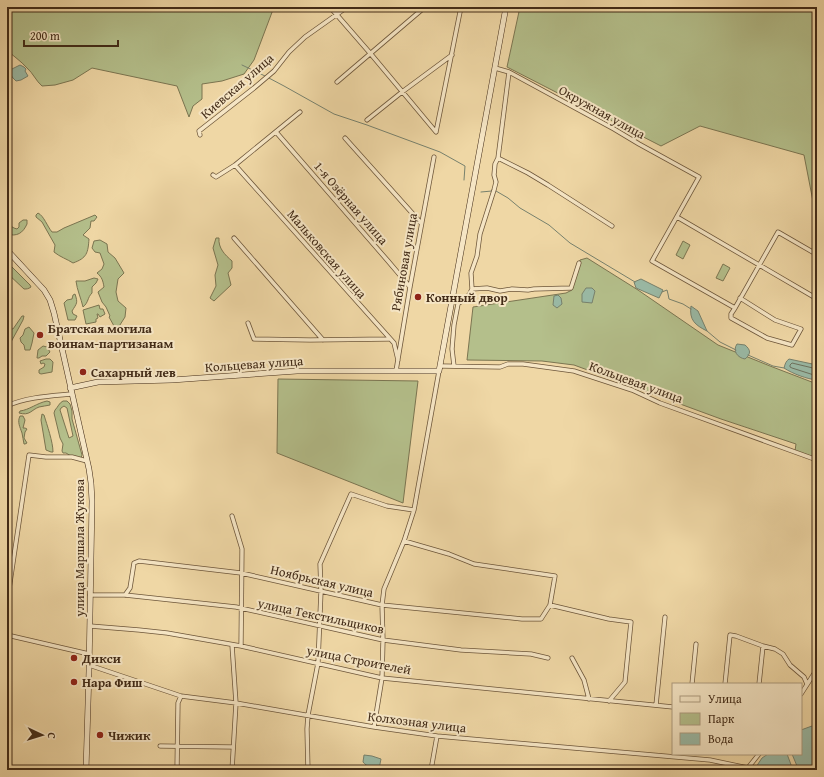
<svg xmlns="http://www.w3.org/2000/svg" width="824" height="777" font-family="'Gentium Book Plus',serif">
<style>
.green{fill:#b4bf8b;stroke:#7b7551;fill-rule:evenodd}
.water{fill:#9abaa6;stroke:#77816d}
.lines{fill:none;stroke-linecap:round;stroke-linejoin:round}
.shore{stroke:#6e725e;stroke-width:1}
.stream{stroke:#77816d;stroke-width:1}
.street-casing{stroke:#6d563a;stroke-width:5}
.secondary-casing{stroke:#422b17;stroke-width:6}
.street{stroke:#f5e5c4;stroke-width:3.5}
.secondary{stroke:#f5e5c4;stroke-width:5}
.poi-dot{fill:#8f2418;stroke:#f5e5c4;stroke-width:1.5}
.labels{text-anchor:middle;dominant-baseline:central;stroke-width:4;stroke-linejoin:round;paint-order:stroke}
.street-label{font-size:13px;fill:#422b17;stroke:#f5e5c4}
.poi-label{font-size:13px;font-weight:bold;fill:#422b17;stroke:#f5e5c4;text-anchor:start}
</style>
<rect width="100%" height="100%" fill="#efd7a5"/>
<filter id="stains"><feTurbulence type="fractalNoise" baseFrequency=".005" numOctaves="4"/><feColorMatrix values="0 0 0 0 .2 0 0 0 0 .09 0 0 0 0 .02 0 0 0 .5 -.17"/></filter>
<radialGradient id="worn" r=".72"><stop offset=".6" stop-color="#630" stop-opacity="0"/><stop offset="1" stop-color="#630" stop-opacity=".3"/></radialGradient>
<path class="green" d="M7,7h267l-20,53 -10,14 -22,7 -20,3v15l-9,7 -4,11 -12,-31 -85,-18 -19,12 -18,5 -13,1c-6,-5 -9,-13 -15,-18 -6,-7 -14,-12 -20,-18z
M520,7h297v215l-13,-67 -104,-29 -39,20 -154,-79z
M38,213c6,3 9,13 14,19h5l7,-4 31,-13 2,2 -3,4h-3l-1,7 -7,7 6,4c-1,14 -2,19 -16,24 -6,-4 -13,-6 -19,-11l1,-7 -13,-23 -6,-5v-2z
M23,220h4v4c-4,9 -10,13 -20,10v-9h2l5,3 3,1 2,-2v-4z
M216,238h3c-1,10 6,17 13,23v7l-4,5 3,12 -17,16 -4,-3 6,-12 -1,-11 3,-10 -5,-17z
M100,240l7,4 1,8 7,6 9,15 -6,6 -2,13 2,9 8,7 -1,9 -7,11 -4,-2 -5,-9 1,-1 -4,-9 -4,-5 -4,-10 6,-5c-1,-6 -2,-10 -7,-14l5,-4 2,-5 -4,-11 -5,-1 -3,-4 2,-7z
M683,241l7,4 -7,14 -7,-4z
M587,258l51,32 80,55 52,21 47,18v74l-22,-7 1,-7 -75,-25 -147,-54 -32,-4 -75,-1 6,-53 93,-14 6,-3 8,-30z
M7,262l23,23 1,2c-3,2 -4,2 -7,2l-17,-16z
M723,264l7,4 -7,13 -7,-3z
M94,278l4,1 -2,4 -4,4v6c-5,5 -3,9 -9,14 -2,-9 -6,-17 -7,-26h9z
M75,294c3,9 2,9 -3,17l1,3 4,2 -2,4h-7l-4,-17 3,-3 5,-1 1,-4z
M99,305l1,4h3l2,5 -5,3 -2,-3h-1l1,4 -2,1v3l-10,2 -3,-14z
M22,316h2l-1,4 -12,22 -3,1 -1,-1v-14l6,1z
M29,327l5,6 -2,10 -2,7h-5l-1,-5 -3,-3 -1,-4 3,-3 2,-6z
M43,346l4,1 3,5 -4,4h-4l-3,2h-2l1,-8z
M46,359h4l3,3 -1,10 -11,2 -2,-1v-3l5,-3 1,-3 -2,-1 -2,1 -1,-3z
M278,379l140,2 -15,122 -126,-50z
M47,401l3,1v3c-4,1 -7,1 -11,2 -8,3 -9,9 -20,6l1,-2c9,-1 17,-8 27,-10z
M63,401h4l3,3 2,7v8l10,36 -1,3 -10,-2 -5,-3h-3l-1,-2 1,-7 -3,-6 -6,-25 1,-3c3,-3 4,-7 8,-9zM64,406l3,2 6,28 -4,2 -9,-28 1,-2z
M42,414l2,1c3,10 9,27 9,37h-2l-5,-2 -5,-30z
M20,416h3l2,4 -2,8h2l2,1 -2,3 -1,6 3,5 -2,1h-1c-1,-4 -1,-7 -2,-11 -2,-6 -5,-11 -2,-17z"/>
<path class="water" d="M20,65l4,2 2,2 -1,2 3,5 -7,4 -5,1 -3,-3 -5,-7z
M641,279l22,11 -4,8 -23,-10 -2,-6z
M586,288h6l3,3 -3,12 -10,-1v-8z
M558,295l3,3 1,6 -5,4 -4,-3 1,-9z
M691,306l7,5 9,20c-12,-6 -18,-11 -16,-25z
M737,344l8,1c6,5 6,9 0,14 -7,-1 -13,-8 -8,-15z
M789,359l28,6v15c-10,-1 -24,-6 -33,-12 1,-4 2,-7 5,-9z
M812,726h4l1,3v41h-18l-2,-4 -5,-12h9v-24z
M768,754h19l6,16h-39l8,-12z
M364,755l8,1 9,3 -2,10c-7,-1 -12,-2 -16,-7z"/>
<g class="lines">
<path class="shore" d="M817,369l-25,-6 -2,2v2l2,1 25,8"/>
<path class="stream" d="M242,65l23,11
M267,77l17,9 50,28 33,11 73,27 25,14 -1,14
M496,191l12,7 12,10 29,17 21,18 65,39
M481,192l11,-1
M662,292l5,-2 1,4 1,5 14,5 8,5
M707,331l13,11 16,8
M748,355l25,11 11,2"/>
<g class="street-casing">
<path id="street" d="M330,7l40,46 66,79
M495,68l14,4 105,57 25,15 60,33 -47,84 83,47 43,-76 38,22
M337,82l88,-75
M367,120l35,-28 50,-37
M276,132l112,129 22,26
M436,132l25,-125
M200,135l-1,-4 55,-43 20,-17 15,-19 16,-15 31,-22 11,-8
M345,138l76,85
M498,158l30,15 20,12 64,41
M235,165l159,178 4,17
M213,175l3,2 19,-12 65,-53
M677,217l137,80
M234,238l89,102
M472,289l15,-1 13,3 12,-2 16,1 6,-1 37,-1 8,-25
M735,308l-4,6v4l36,20 25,7 9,-16 -26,-9 -35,-22
M248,323l6,16 56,1 79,-1
M441,366l59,1 8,-3h15l51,7 58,19 28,13 157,57
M454,366l-2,-17 2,-24 4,-21 11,-9 3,-6 -1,-16 6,-17 3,-22 14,-44 2,-8 -2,-7 1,-11 3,-6 11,-86
M396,371l14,-84 24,-130
M7,406c19,-9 44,-10 65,-12
M232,516l10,33 -1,97
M90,595h35l111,12 147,33 78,10 70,4 17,4
M125,595l5,-7 4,-25 5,-2 102,12 141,32 140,14h19l9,-14 5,-29 -81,-12 -25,-10 -45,-13
M7,603l22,-148 17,2h26l15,4
M550,605l59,14 22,3 -6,60 -16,19
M90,626l49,4 28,3 74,13 141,32 291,29
M7,635l82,19
M572,658l12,22 5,19
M89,665l92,31 55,7 138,24 63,9 273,24 38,8
M692,684l4,-40
M725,684l5,-49 6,1 27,10 12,3 8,5 7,11 14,12 3,7
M759,684l4,-38
M801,694l16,-25
M656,705l9,-88
M374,727l8,-49 1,-38 -1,-35 2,-16 20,-48 10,-31 25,-139
M160,746l73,1
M747,769l12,-15
M177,770l1,-67 3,-7
M232,770l4,-67 -4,-58
M308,770l-1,-41 1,-14 10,-52 3,-72 -1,-27 31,-70 36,12 27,4
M431,770l6,-34"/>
</g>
<g class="secondary-casing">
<path id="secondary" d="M7,250l37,40 6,10 4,13 35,156 2,14 1,18 -3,170 -3,99
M70,388l28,-6 74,-2 125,-9h142l67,-364"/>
</g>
<use href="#street" class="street"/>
<use href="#secondary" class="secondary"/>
</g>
<g class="poi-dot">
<circle cx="418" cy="297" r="4"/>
<circle cx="40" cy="335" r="4"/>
<circle cx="83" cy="372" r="4"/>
<circle cx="74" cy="658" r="4"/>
<circle cx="74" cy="682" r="4"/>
<circle cx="100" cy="735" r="4"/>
</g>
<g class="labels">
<g class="street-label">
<text transform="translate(237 86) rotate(-41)">Киевская улица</text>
<text transform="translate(602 112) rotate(29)">Окружная улица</text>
<text transform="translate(351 203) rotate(49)">1-я Озёрная улица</text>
<text transform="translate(327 254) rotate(49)">Мальковская улица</text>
<text transform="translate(404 262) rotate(-80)">Рябиновая улица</text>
<text transform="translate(254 364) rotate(-4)">Кольцевая улица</text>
<text transform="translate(636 382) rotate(20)">Кольцевая улица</text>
<text transform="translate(79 548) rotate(-90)">улица Маршала Жукова</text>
<text transform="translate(322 581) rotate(13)">Ноябрьская улица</text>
<text transform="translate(321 616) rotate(12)">улица Текстильщиков</text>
<text transform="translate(359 660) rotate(11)">улица Строителей</text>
<text transform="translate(417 722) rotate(7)">Колхозная улица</text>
</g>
<g class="poi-label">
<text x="426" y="297">Конный двор</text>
<text x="48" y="328">Братская могила<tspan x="48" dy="15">воинам-партизанам</tspan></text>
<text x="91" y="372">Сахарный лев</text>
<text x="82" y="658">Дикси</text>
<text x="82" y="682">Нара Фиш</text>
<text x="108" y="735">Чижик</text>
</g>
</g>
<rect width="824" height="777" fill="none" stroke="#efd7a5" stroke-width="24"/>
<rect x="8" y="8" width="808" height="761" fill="none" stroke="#422b17" stroke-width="2"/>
<rect x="12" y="12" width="800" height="753" fill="none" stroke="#422b17"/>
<rect x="672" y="683" width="130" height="72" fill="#f5e5c4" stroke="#ad9b7f"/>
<rect x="680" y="696" width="20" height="6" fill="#f5e5c4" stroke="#ad9b7f"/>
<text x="708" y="703" font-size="12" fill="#422b17">Улица</text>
<rect x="680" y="713" width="20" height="12" fill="#b4bf8b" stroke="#ad9b7f"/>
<text x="708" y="723" font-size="12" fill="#422b17">Парк</text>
<rect x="680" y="733" width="20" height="12" fill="#9abaa6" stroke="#ad9b7f"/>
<text x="708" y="743" font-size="12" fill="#422b17">Вода</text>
<g transform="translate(42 735) rotate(94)" stroke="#f5e5c4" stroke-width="3" paint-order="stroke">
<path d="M0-3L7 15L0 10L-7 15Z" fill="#422b17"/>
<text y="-6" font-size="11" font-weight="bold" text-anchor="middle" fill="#422b17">С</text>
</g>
<path d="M24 40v6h94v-6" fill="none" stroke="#422b17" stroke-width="2"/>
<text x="30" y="40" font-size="12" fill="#422b17" stroke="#f5e5c4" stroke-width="3" paint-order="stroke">200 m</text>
<rect width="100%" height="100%" filter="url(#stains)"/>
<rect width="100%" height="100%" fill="url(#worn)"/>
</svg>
